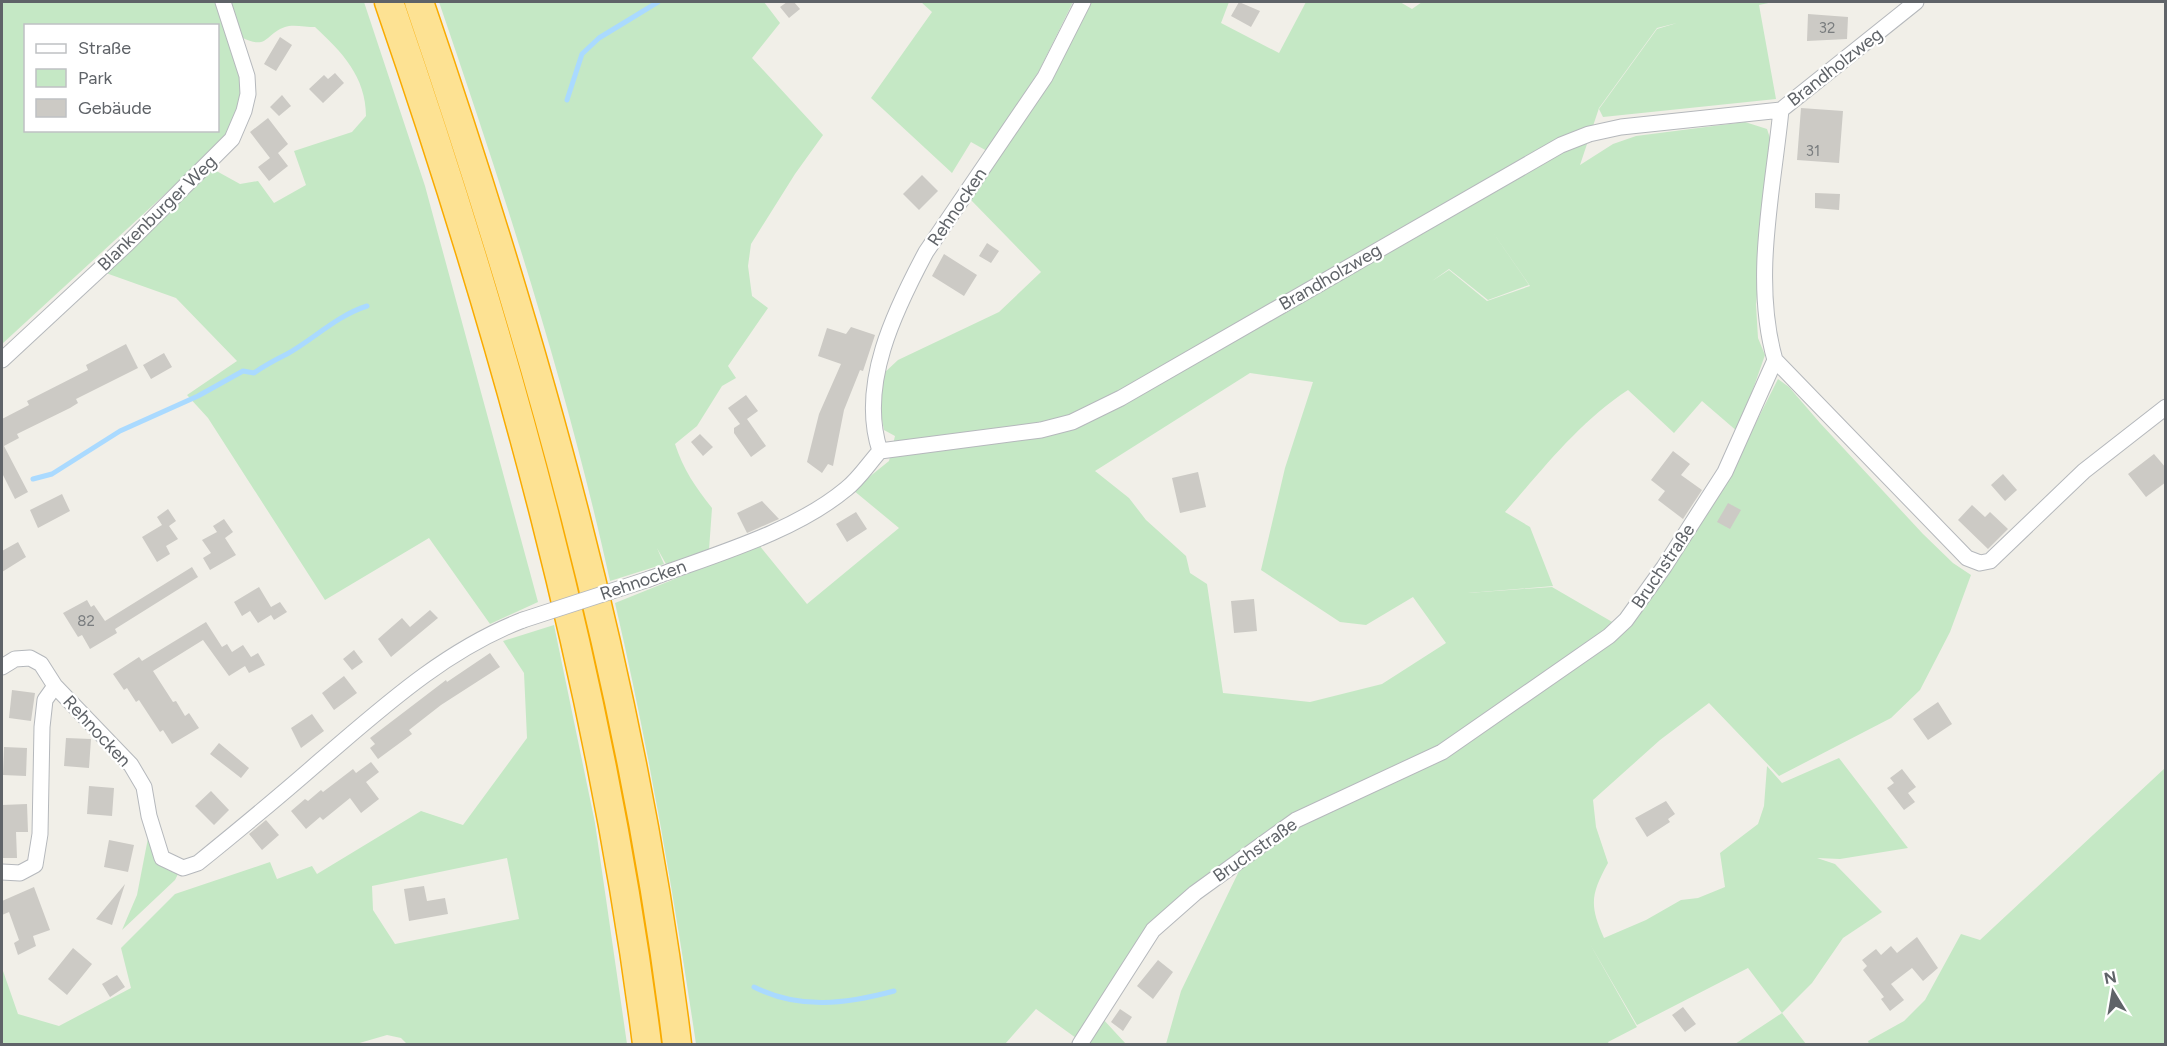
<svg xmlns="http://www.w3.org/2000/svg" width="2167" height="1046" font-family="Figtree,sans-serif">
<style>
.green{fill:#c5e8c5;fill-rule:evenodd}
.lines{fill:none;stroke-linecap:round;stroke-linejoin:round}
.stream{stroke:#aadaff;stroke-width:5}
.building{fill:#cccac5}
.street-casing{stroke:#b5b8bc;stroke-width:17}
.highway-casing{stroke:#f9ab00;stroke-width:31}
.street{stroke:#fff;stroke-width:15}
.highway{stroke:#fde293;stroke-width:28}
.street-bridge-casing{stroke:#b5b8bc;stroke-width:17;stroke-linecap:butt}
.street-bridge{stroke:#fff;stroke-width:15}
.labels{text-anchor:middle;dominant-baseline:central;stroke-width:4.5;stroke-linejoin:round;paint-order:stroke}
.number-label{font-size:15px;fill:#7a7d7f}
.street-label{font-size:18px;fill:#5f6368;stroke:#fff}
</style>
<rect width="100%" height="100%" fill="#f1efe8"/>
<path class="green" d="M2,2h217l23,75 -2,25 -14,36 -224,206zM26,26h192v104h-192z
M229,2h135l61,184 113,416 -48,22 -61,-86 -104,62 -117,-182 -21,-23 50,-34 -61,-63 -73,-26 108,-104 29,16 18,-3 16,22 32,-18 -12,-34 58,-19 14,-16c0,-39 -24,-64 -51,-89 -9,0 -23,-3 -30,0 -20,7 -17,24 -44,10z
M439,2h325l16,21 -28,35 71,77 -28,39 -44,70 -3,22 4,30 16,12 -40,58 8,12 -14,8 -25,40 -22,18c8,25 21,44 37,64l-3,42 -43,14 -9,-16 7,16 -54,17c-43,-196 -106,-389 -171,-579z
M921,2h152l-34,69 -52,80 -16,-9 -19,31 -81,-75 61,-86z
M1090,2h139l-8,21 58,30 27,-51h94l12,7 10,-7h351l-14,3 17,94 -173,18 -4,-8 58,-80 20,-6 -20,5 -58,80 -19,57 33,-21 23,-8 109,-14 22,7 4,12 -15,164 2,33 7,17 -27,77 -36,-31 -28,32 -46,-43c-49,32 -85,79 -123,122l25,15 23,59 -85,7 84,-6 62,36 -32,28 -155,105 -195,105 -79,58 -77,119 -40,-29 -31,35h-309c-22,-148 -47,-295 -81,-441l144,-58 48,59 92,-76 -46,-38 36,-29 6,-25 -11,-6 -6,-31 5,-25 15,-14 101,-48 42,-40 -70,-72c41,-65 89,-128 119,-198zM1490,228l40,58 -43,15 -38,-31 -17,11 17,-12 39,31 41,-15zM1250,373l63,9 -28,86 -24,102 79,52 26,3 47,-28 33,46 -64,41 -72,18 -87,-9 -16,-109 -17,-11 -4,-17 -40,-36 -17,-22 -34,-27z
M1778,379l11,8 31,36 103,111 30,29 18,12 -21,57 -30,58 -29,28 -112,58 -70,-73 -49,37 -67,60 3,27 12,36c-17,31 -19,42 -4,75l42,-18 35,-20 17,-2 27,-11 -5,-34 38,-29 6,-18 3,-40 15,17 57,-25 69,90 -68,11 -23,-1 18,6 47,48 -39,26 -31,45 -30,30 24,31h-71l47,-31 -34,-45 -111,57 -47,-81 47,83 -29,15 1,2h-443l15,-53 59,-122 54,-41 152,-73 170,-117 113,-162z
M554,625l41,198 32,221h-220l-6,-6 -14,-3 -31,9h-354v-76l16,46 41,12 72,-38 -10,-40 54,-54 95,-32 7,17 35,-13 5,8 104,-63 42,14 64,-87 -3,-65 -21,-32zM507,858l12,61 -124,25 -22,-34 -1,-24z
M2165,768v276h-296l-1,-3 36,-20 21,-21 36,-66 19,6z
M149,833c3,27 7,28 29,41l-3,6 -53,50 15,-35z
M1102,1018l24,26h-40z"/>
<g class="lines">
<path class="stream" d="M567,100l15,-46 17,-16 59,-36
M33,479l19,-5 68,-43 78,-35 45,-25 11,2c11,-8 21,-13 33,-19 27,-15 49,-38 80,-48
M754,987c46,23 92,17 140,4"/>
</g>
<path class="building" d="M787,2h7l6,7 -11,9 -9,-11z
M1239,2l21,9 -9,16 -20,-11z
M1808,14l40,3 -1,22 -40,2z
M280,37l12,8 -16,26 -12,-7z
M335,73l9,10 -21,20 -14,-14 15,-14 4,4z
M282,95l9,11 -12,10 -9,-9z
M1801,108l42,3 -4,52 -42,-3z
M268,118l20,26 -10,9 10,13 -19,15 -11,-14 12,-9 -20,-26z
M922,175l16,16 -19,19 -16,-16z
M1815,193l25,1 -1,16 -24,-2z
M987,243l12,8 -8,12 -12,-7z
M944,254l33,21 -13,21 -32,-20z
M851,327l24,8 -12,36 -3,-1 -16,40 -11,56 -5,-2 -6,9 -15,-11 12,-48 22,-50 -23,-8 9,-28 19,6z
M126,344l12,24 -62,31 2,4 -8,5 -53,26 2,4 -15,8 24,46 -13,7 -13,-26v-54l27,-14 -2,-4 61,-31 -2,-5z
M164,353l8,14 -21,12 -8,-14z
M746,395l12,16 -11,8 19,27 -15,11 -17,-24v-5l6,-4 -12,-16z
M700,434l13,13 -10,9 -12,-14z
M1673,451l17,13 -9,11 21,15 -19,29 -25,-19 7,-9 -14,-11z
M2154,454l12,14v14l-20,15 -18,-23z
M1198,472l8,35 -26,6 -8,-35z
M2003,474l14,16 -12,11 -14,-16z
M62,494l8,17 -32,17 -8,-18z
M762,501l17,18 -32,14 -10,-20z
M1728,503l13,7 -11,19 -13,-7z
M1972,505l13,12 5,-5 18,17 -20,20 -30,-29z
M168,509l8,12 -7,5 9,13 -12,7 4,8 -13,8 -15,-25 20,-12 -5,-8z
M856,512l11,17 -20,13 -11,-18z
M224,519l9,13 -8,6 11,17 -26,15 -7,-12 8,-5 -9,-13 15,-8 -4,-6z
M18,542l8,15 -24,15v-21z
M192,567l6,10 -83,52 2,4 -27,16 -8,-14 -4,2 -15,-24 24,-13 4,7 3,-2 11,16z
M259,587l12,20 9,-5 7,10 -13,8 -3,-5 -13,8 -8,-12 -8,5 -8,-14z
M1254,599l3,32 -23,2 -3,-32z
M430,610l8,8 -47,39 -13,-18 24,-21 8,9z
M206,622l16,25 5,-3 5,8 11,-7 8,12 7,-4 7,12 -16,8 -4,-7 -16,10 -26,-36 -50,31 20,31 3,-1 9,15 4,-3 10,15 -27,16 -9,-14 -3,2 -21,-32 -3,2 -9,-14 -3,2 -11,-16 26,-17 3,4z
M354,650l9,12 -11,8 -9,-11z
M490,653l10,14 -59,38 -32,25 3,4 -34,25 -8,-11 5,-4 -5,-6 76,-58 1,2z
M344,676l13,17 -23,17 -12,-17z
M12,690l23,3 -4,28 -22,-3z
M1938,702l14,22 -24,16 -15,-21z
M312,714l12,17 -23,17 -10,-20z
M66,738l25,1 -2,29 -25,-2z
M219,743l30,25 -8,10 -31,-24z
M4,747l23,1 -1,28 -23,-1z
M371,762l8,10 -13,10 13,17 -18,14 -11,-15 -27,22 -3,-3 -14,12 -15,-18 14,-12 3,2 13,-11 2,2 30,-23 3,4z
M1902,769l14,18 -8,6 7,9 -11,8 -17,-22 7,-5 -4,-5z
M89,786l25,2 -2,28 -25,-2z
M211,791l18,19 -15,15 -19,-19z
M1666,801l9,13 -7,5 2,3 -23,15 -12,-19z
M27,804l1,28h-12l1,26h-15v-53z
M266,820l13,15 -17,15 -13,-16z
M109,840l25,5 -6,27 -24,-5z
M125,884l-13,41 -16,-6z
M424,886l3,15 18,-3 3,16 -39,7 -5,-32z
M34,887l16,43 -17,6 3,10 -18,9 -4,-12 5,-3 -10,-28 -7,3v-14z
M1917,937l21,31 -15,13 -11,-13 -21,16 13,16 -14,11 -9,-12 3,-2 -21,-27 4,-4 -5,-6 14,-11 5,6 10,-9 6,7z
M73,948l19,16 -25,31 -19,-16z
M1158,960l15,12 -20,27 -16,-13z
M117,975l8,12 -15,10 -8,-13z
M1683,1007l13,17 -11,8 -13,-17z
M1120,1009l12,8 -9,14 -12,-9z"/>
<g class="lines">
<g class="street-casing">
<path id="street" d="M1781,110c-8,81 -29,170 -6,250l192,198 13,5 10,-2 94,-90 82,-64
M2,360l125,-116 105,-105 12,-28 4,-17 -1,-18 -24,-74
M880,451l161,-21 31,-8 49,-24 440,-253 28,-11 32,-7 160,-17 135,-108
M880,451c-22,-66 15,-141 46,-199l119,-175 38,-75
M649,579c64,-24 144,-46 197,-90 13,-10 23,-26 34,-38
M2,667l13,-8 15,-1 11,6 14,22 76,79 13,22 5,29 13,42 21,10 15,-5c42,-34 83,-68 123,-103 62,-53 124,-110 202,-140
M2,872l18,1 15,-8 5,-31 2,-107 3,-27 10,-14
M1080,1044l73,-114 42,-37 101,-73 146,-68 167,-116 17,-16 38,-53 61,-95 50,-112"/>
</g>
<g class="highway-casing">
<path id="highway" d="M389,2c117,339 213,686 258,1042
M419,2c116,339 215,686 258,1042"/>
</g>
<use href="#street" class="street"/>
<use href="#highway" class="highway"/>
<g class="street-bridge-casing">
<path id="street-bridge" d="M523,620l126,-41"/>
</g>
<use href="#street-bridge" class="street-bridge"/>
</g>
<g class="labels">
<g class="number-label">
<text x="1827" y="28">32</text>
<text x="1813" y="151">31</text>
<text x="86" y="621">82</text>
</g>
<g class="street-label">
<text transform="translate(1835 67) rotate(-38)">Brandholzweg</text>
<text transform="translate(957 207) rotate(-56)">Rehnocken</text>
<text transform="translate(157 213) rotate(-44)">Blankenburger Weg</text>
<text transform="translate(1330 277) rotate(-30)">Brandholzweg</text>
<text transform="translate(1663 566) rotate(-56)">Bruchstraße</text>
<text transform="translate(643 580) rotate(-19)">Rehnocken</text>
<text transform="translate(97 731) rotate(47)">Rehnocken</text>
<text transform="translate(1255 850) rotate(-35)">Bruchstraße</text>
</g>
</g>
<rect width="2167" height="1046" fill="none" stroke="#5f6368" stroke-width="6"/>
<rect x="24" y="24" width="195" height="108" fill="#ffffff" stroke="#bfc1c3" stroke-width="1.5"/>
<rect x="36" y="44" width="30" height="9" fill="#ffffff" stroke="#bfc1c3" stroke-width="1.5"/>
<text x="78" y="54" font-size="18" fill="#5f6368">Straße</text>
<rect x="36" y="69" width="30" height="18" fill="#c5e8c5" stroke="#bfc1c3" stroke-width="1.5"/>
<text x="78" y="84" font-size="18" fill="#5f6368">Park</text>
<rect x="36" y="99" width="30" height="18" fill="#cccac5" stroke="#bfc1c3" stroke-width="1.5"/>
<text x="78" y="114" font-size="18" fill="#5f6368">Gebäude</text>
<g transform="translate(2113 992) rotate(349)" stroke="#ffffff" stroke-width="4.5" paint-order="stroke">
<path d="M0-4.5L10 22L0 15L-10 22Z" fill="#5f6368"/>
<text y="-9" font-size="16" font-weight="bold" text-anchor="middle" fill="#5f6368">N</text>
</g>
</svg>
